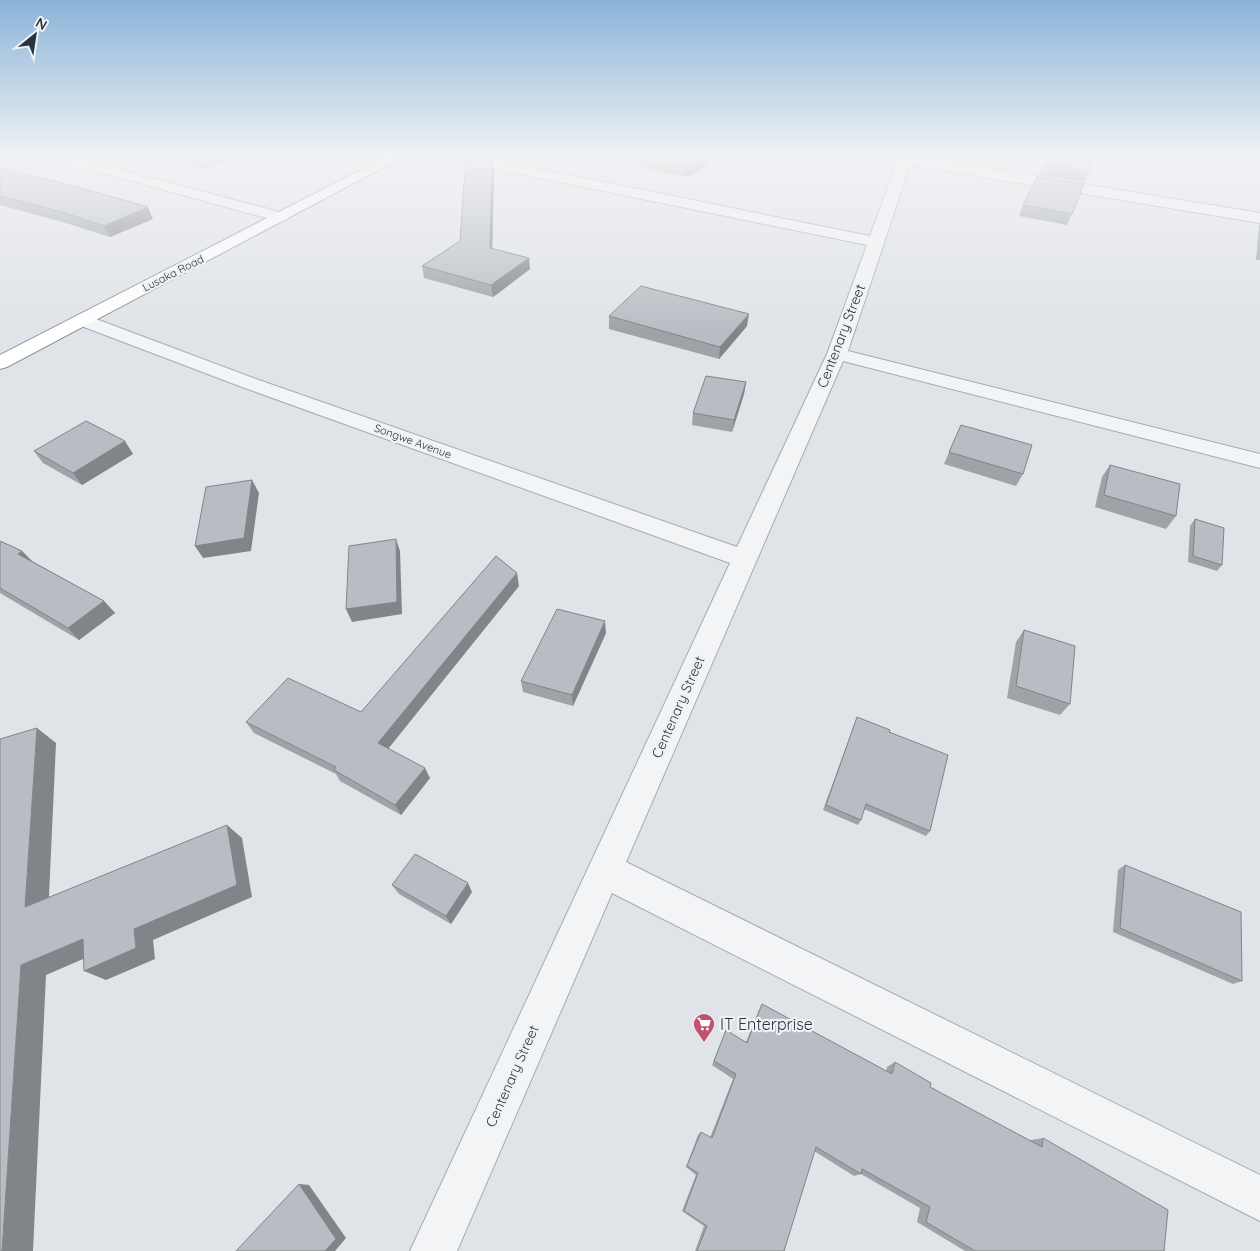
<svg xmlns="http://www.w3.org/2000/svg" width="1260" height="1251" font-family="Quicksand,sans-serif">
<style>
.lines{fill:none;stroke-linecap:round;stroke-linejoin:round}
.street-casing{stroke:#a6abb1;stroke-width:2}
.highway-casing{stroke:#89929c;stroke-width:2}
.street{fill:#f2f4f6;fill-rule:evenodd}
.highway{fill:#fff;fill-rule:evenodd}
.wall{fill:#9ea3a8}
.shaded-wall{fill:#818488}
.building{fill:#b8bdc3;stroke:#818488}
.labels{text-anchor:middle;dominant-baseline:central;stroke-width:4.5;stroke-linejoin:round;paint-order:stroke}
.far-street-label{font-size:11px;fill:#2a333d;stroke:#eff2f5}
.street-label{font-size:14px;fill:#2a333d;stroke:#eff2f5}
.near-poi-label{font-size:16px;fill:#2a333d;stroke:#eff2f5;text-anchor:start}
</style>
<rect width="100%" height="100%" fill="#e0e3e7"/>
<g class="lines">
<g class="street-casing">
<path id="street" d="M29,156h28l55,11 174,47 3,3 -3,3 -5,2 -171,-47 -75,-15z
M446,156h28l396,80 29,-80h13l348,57v10l-350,-58 -62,186 412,103v14l-417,-107 -217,501 634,313v46l-648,-328 -155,358h-47l320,-688 -488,-176 -166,-63 -3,-4 3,-4 6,-1 6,1 168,63 481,168 90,-193 40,-109 -415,-85z"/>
</g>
<g class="highway-casing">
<path id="highway" d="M388,156h17l-398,211 -7,2v-14z"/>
</g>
<use href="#street" class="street"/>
<use href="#highway" class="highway"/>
</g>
<path class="wall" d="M161,156h76l-30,13z
M633,156h83l-23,19 -10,1 -43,-9v-8l-7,-1z
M1030,156h65l-11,26 -45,-7 7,-16z
M1238,156h22v4z
M492,160l2,10 -2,78 38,21 -37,28 -69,-19 -2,-12 38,-25z
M0,167l153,52 -43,18 -41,-13 -69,-19z
M1023,205l49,9 -5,11 -48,-9z
M1260,224v36h-4l3,-35z
M609,316l138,10 -28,33 -110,-30z
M746,382l-2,12 -12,38 -40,-7 1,-12z
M961,425l62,49 -7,12 -72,-22z
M34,451l99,3 -51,31 -39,-22z
M1110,465l66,51 -10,13 -71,-22 7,-30z
M1195,519l27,46 -5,6 -29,-9 2,-36z
M0,541l22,10 10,10 72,40 11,12 -36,27 -79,-47z
M519,586l-131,162 42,30 -29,37 -61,-34 -4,-7 -82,-41 -8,-11 115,-10z
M1024,630l46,74 -10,11 -53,-17 9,-56z
M606,633l-33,73 -50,-14 -2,-11z
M857,717l32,15 41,99 -4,5 -62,-27 -3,11 -3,5 -35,-15z
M1125,865l117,116 -9,3 -120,-52 5,-62z
M392,885l80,7 -21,32 -52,-30z
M762,1004l124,67 1,-4 8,-5 35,25 100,54 1,-1 12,-2 121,113h-199l-48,-29 3,-14 -59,-34 -7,2 -40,-25 -30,100h-89l9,-25 -22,-15 14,-36 -10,-8 12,-32 3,-3 9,6 23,-59 -21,-14 14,-35 20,12 13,-32z"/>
<path class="shaded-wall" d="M213,156h24l-30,13 -4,-9z
M704,156h12l-23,19 -10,1 1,-10z
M492,160l2,10 -2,89 -2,-11z
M148,207l5,12 -43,18 -6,-11z
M529,258l1,11 -37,28 -2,-12z
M749,314l-2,12 -28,33 1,-12z
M746,382l-2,12 -12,38 2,-12z
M125,441l8,13 -51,31 -9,-12z
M252,480l7,13 -8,58 -48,7 -8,-12z
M396,539l4,12 2,63 -50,8 -6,-13z
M22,551l12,12 -16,-9z
M517,573l2,13 -135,168 -6,-11z
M104,601l11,12 -36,27 -11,-12z
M605,621l1,12 -33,73 -1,-11z
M37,728l19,15 -8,175 -23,-11z
M425,768l5,10 -29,37 -6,-10z
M227,825l15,13 10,59 -99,43 2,19 -49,21 -22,-9 50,-42z
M468,883l4,9 -21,32 -5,-8z
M83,939l21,11 -58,25 -13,276h-31l19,-286z
M299,1184l10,1 37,53 -11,13h-10z"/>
<path class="building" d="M188,156h25l-10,4z
M466,156h8l18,4 -2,88 39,10 -38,27 -69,-19 38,-25z
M641,156h63l-10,8 -10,2z
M1048,156h47l-6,16 -46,-8z
M0,167l88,23 60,17 -44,19 -42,-14 -62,-16z
M1037,177l47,7 -12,30 -49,-9z
M641,286l108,28 -29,33 -111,-31z
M706,376l40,6 -12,38 -41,-7z
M86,421l39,20 -52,32 -39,-22z
M961,425l71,20 -9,29 -74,-22z
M1110,465l70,19 -4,32 -72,-21z
M252,480l-8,58 -49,8 11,-59z
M1195,519l29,9 -2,37 -29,-9z
M396,539l1,63 -51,7 3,-63z
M0,541l22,10 -4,3 86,47 -36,27 -68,-40z
M496,556l21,17 -139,170 47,25 -30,37 -61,-35 2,-3 -90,-45 42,-44 73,34z
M557,609l48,12 -33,74 -51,-14z
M1024,630l51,16 -5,58 -54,-18z
M857,717l33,13 -1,2 59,23 -18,76 -64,-27 -5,16 -35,-15z
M37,728l-12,179 202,-82 10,60 -103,44 2,19 -52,23 -1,-32 -62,26 -19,286h-2v-512z
M415,854l53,29 -22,33 -54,-31z
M1125,865l116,47 1,69 -122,-53z
M762,1004l130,70 3,-12 36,21 -1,4 112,60 1,-9 125,72 -4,41h-189l-49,-29 4,-15 -68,-38 -1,5 -45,-27 -32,104h-87l10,-25 -23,-15 14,-38 -11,-7 14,-34 11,6 24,-64 -22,-13 12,-31 21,13z
M299,1184l37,55 -11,12h-89z"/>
<linearGradient id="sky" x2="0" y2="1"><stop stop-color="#8ab4d9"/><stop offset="0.47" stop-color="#f1f2f4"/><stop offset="1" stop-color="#f1f2f4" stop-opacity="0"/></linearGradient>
<rect width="1260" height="332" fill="url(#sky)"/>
<defs>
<g id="supermarket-pin" transform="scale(1.125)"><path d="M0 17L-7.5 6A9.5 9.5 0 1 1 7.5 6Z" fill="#bf526e" stroke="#eff2f5"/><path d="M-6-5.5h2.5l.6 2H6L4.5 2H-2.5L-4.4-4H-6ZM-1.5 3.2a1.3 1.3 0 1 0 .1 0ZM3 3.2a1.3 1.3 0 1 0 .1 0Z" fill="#fff"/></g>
</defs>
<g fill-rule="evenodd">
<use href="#supermarket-pin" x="704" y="1024"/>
</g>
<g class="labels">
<g class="far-street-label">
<text transform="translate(173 273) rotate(-27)">Lusaka Road</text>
<text transform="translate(413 441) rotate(20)">Songwe Avenue</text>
</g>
<g class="street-label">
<text transform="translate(841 336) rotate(-69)">Centenary Street</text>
<text transform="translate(678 707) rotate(-66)">Centenary Street</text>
<text transform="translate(512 1076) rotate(-66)">Centenary Street</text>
</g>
<g class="near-poi-label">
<text x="720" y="1024">IT Enterprise</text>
</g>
</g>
<g transform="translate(35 35) rotate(30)" stroke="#eff2f5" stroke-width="4" paint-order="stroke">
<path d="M0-4L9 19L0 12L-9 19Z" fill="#2a333d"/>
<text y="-8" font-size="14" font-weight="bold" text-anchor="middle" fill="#2a333d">N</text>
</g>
</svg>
